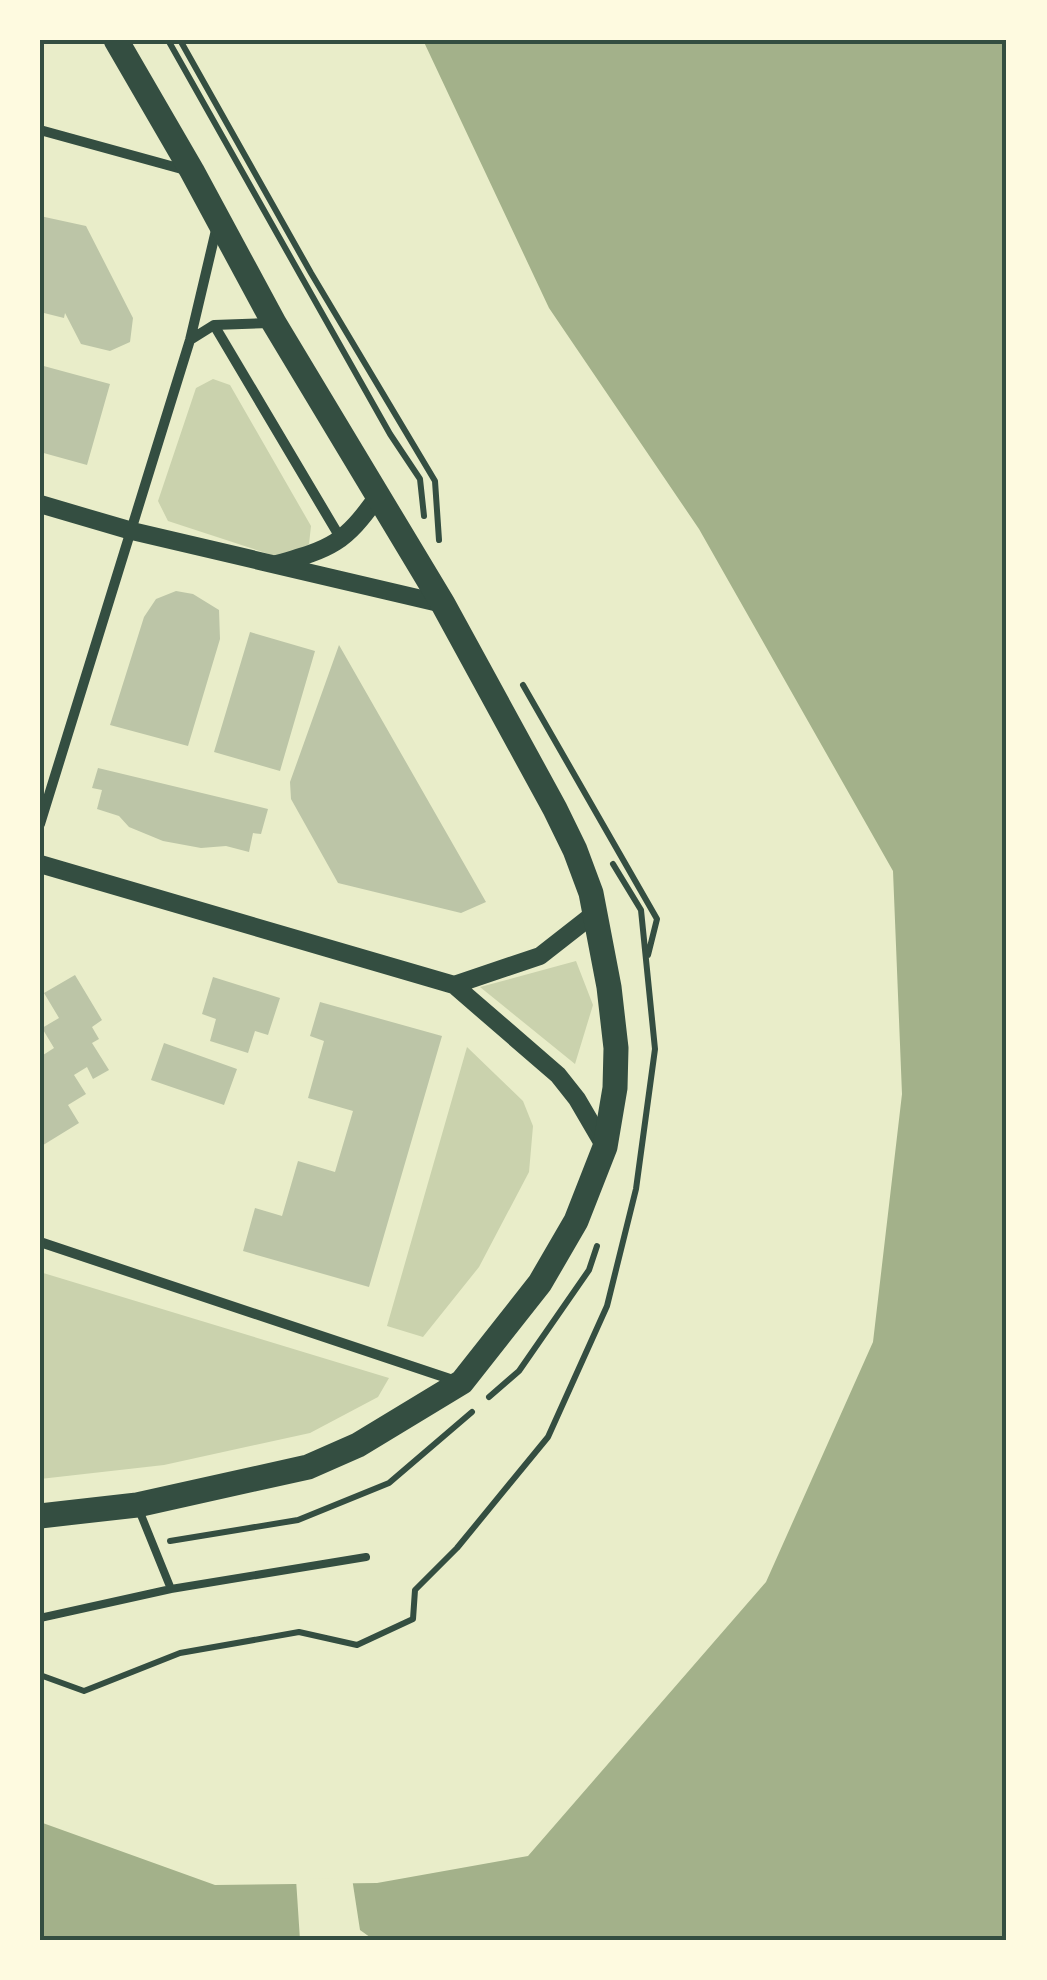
<svg xmlns="http://www.w3.org/2000/svg" width="1047" height="1980" font-family="'Roboto Condensed',sans-serif">
<style>
.green{fill:#cad2ad}
.water{fill:#a3b18a}
.pier{fill:#e9edc9}
.building{fill:#bcc5a7}
.lines{fill:none;stroke-linecap:round;stroke-linejoin:round}
.path{stroke:#344e41;stroke-width:6}
.service{stroke:#344e41;stroke-width:8}
.minor{stroke:#344e41;stroke-width:10}
.tertiary{stroke:#344e41;stroke-width:18}
.primary{stroke:#344e41;stroke-width:25}
.neatline{fill:none;stroke:#344e41;stroke-width:4}
</style>
<rect width="100%" height="100%" fill="#e9edc9"/>
<path class="green" d="M213,379l17,6 81,141 -2,18 -14,12 -17,1 -110,-36 -10,-20 38,-113z
M576,961l17,44 -18,59 -95,-77z
M467,1047l56,54 10,25 -4,46 -50,95 -56,70 -36,-11z
M40,1272l349,106 -11,19 -68,36 -146,32 -124,14z"/>
<path class="water" d="M423,40h584v1900h-967v-118l175,63 162,-2 151,-27 238,-274 107,-240 29,-248 -9,-223 -194,-342 -150,-221z"/>
<path class="pier" d="M352,1878l8,52 14,10h-74l-4,-61z"/>
<path class="building" d="M40,216l46,10 47,92 -3,24 -20,9 -29,-7 -16,-31 -1,5 -24,-6z
M40,365l70,19 -23,81 -47,-13z
M176,591l17,3 26,16 1,29 -32,107 -78,-21 34,-108 12,-18z
M250,632l65,19 -35,120 -66,-19z
M339,645l147,257 -25,11 -123,-30 -47,-84 -1,-17z
M98,768l170,41 -7,25 -8,-1 -4,19 -23,-6 -25,2 -38,-7 -34,-14 -10,-11 -22,-7 5,-19 -10,-2z
M75,975l27,45 -10,7 7,12 -7,4 17,27 -16,9 -6,-12 -13,8 12,19 -18,11 11,18 -39,24v-90l14,-9 -12,-20 17,-10 -15,-25z
M213,977l67,21 -12,37 -13,-4 -7,22 -38,-12 6,-22 -14,-5z
M320,1002l122,34 -73,251 -126,-36 12,-43 27,8 16,-55 37,11 18,-61 -45,-13 16,-57 -14,-5z
M164,1043l73,26 -13,36 -73,-25z"/>
<g class="lines">
<path class="path" d="M168,40l222,394 30,45 4,37
M180,40l131,233 124,208 4,59
M523,685l134,234 -9,36
M489,1397l30,-26 70,-101 8,-24
M170,1541l128,-21 91,-37 83,-71
M40,1675l44,16 96,-38 119,-21 58,13 56,-26 2,-29 42,-42 91,-111 59,-131 29,-117 19,-140 -14,-139 -28,-46"/>
<path class="service" d="M171,1589l195,-32
M40,1618l131,-29 -32,-79"/>
<path class="minor" d="M40,130l149,41
M214,325l127,214
M190,340l24,-15 56,-2
M40,824l150,-484 27,-114
M40,1242l416,139"/>
<path class="tertiary" d="M40,504l92,27 311,73
M277,564c55,-16 67,-20 101,-68
M40,864l414,121 104,90 19,24 28,48
M454,985l86,-29 55,-43"/>
<path class="primary" d="M40,1516l97,-11 171,-38 50,-22 104,-63 78,-99 36,-62 29,-74 10,-59 1,-40 -7,-61 -18,-94 -16,-43 -20,-41 -112,-205 -169,-281 -82,-152 -76,-131"/>
</g>
<rect width="1047" height="1980" fill="none" stroke="#fefae0" stroke-width="85"/>
<rect x="42" y="42" width="962" height="1896" class="neatline"/>
</svg>
